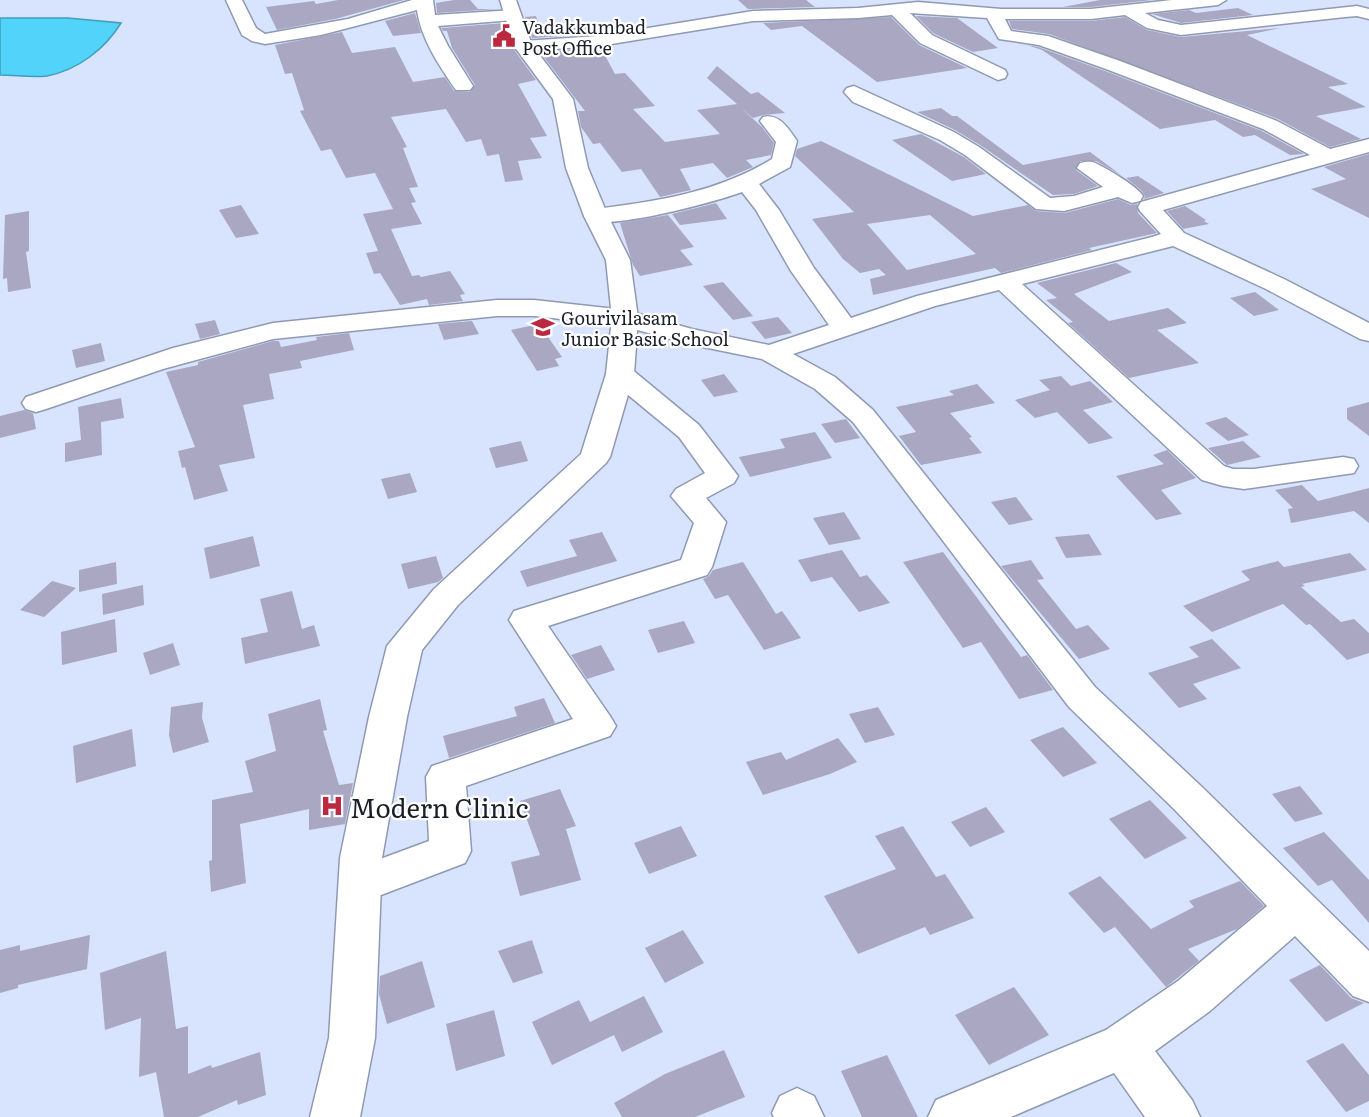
<svg xmlns="http://www.w3.org/2000/svg" width="1369" height="1117" font-family="Literata,serif">
<style>
.water{fill:#52d3fa;stroke:#429dbb;stroke-width:1.5}
.building{fill:#a9a7c2;fill-rule:evenodd}
.lines{fill:none;stroke-linecap:round;stroke-linejoin:round}
.minor-casing{stroke:#8f9ab2;stroke-width:3}
.major-casing{stroke:#8f9ab2;stroke-width:3}
.minor{fill:#fff;fill-rule:evenodd}
.major{fill:#fff;fill-rule:evenodd}
.labels{text-anchor:middle;dominant-baseline:central;stroke-width:4.5;stroke-linejoin:round;paint-order:stroke}
.far-poi-label{font-size:18px;fill:#1b1f28;stroke:#fff;text-anchor:start}
.near-poi-label{font-size:26px;fill:#1b1f28;stroke:#fff;text-anchor:start}
</style>
<rect width="100%" height="100%" fill="#d8e4fe"/>
<path class="water" d="M0,18h68l53,5c-16,26 -43,47 -74,53 -15,2 -32,-1 -47,-1z"/>
<path class="building" d="M338,0h66l-69,19 -58,11 -11,-23 48,-6 2,3z
M454,0h16l8,9h19l-60,4 -1,-10z
M738,0h68l9,7 -67,2z
M1100,0h52l-61,7h-28z
M1238,8l15,7 -72,8 -29,-9 37,-4 7,3z
M415,13l6,20 -28,3 -8,-15z
M536,16l5,15 48,-5 4,8 -61,4 -7,-21z
M916,16l41,2 41,30 -25,4 -40,-19z
M891,17l28,28 48,23 -90,14 -75,-56 -31,4 -8,-7z
M1125,17l22,13 34,7 100,-9 -34,7 101,49 -20,3 38,20 -50,9 45,23 -31,8 -52,-28 -229,-85 -37,-5 -3,-8h82z
M505,23l7,24 24,33 -18,4 29,52 -17,2 12,20 -24,3 5,19 -18,2 -6,-28 -12,2 -6,-17 -15,3 -20,-33 -55,8 16,30 -4,1 15,39 -9,1 7,14 -5,1 11,21 -31,5 21,47 7,-1 2,2 29,-6 15,23 -5,1 3,6 -34,4 -2,-6 -27,6 -20,-32 -6,1 -8,-21 12,-2 -15,-37 30,-5 -18,-36 -29,5 -15,-29 -10,2 -21,-40 4,-1 -12,-37 -7,1 -10,-29 67,-13 10,21 43,-6 18,35 32,-5 9,14 16,1 5,-7 -23,-37 -5,-17h-4l-2,-3z
M1027,45l11,2 67,24 157,60 42,23 -14,1 -35,-20 -12,2 -28,-17 -55,9 -118,-79z
M601,48l14,26 10,-1 30,33 -22,3 32,33 55,-8 -23,-24 40,-6 -30,-26 10,-12 34,28 7,-2 27,21 -22,2 -10,3 -12,-10 21,19 12,16 -3,12 -25,5 7,7 -26,11 -14,-15 -33,6 11,21 -31,7 -19,-28 -19,3 -22,-29 -7,1 -12,-17 -3,-16h7l-45,-59z
M941,108l11,8h5l66,49 67,-13 31,23 -25,-14h-16l-4,9 22,16 -24,8 -21,1 -73,-50 -25,-15 -38,-18z
M921,134l43,23 22,17 -34,7 -60,-41z
M821,141l152,75 55,-11 8,6 29,2 53,-14 13,6 6,-1 1,9 19,20 -68,15 3,2 -91,23 -6,-5 -122,27 -3,-16 16,-4 -7,-6 -19,4 -17,-14 -31,-40 42,-7 -59,-56 2,-7zM930,215l46,39 -69,16 -40,-46z
M1369,154v64l-58,-29 35,-10 -22,-12z
M1138,176l26,17 -20,6 1,-3 -4,-6 -15,-12z
M716,203l11,16 -47,6 -8,-11z
M241,205l18,29 -23,4 -17,-28z
M1185,206l21,14 -2,1 5,3 -26,5 -16,-18z
M29,211v40l-3,1 5,36 -23,4 -1,-14 -4,1 2,-64z
M668,215l26,32 -14,3 13,15 -53,11 -7,-11 -13,-42z
M1116,263l16,9 -58,22 35,27 59,-13 19,15 -30,7 42,33 -70,15 -61,-55 5,-1 -27,-22 11,-2 -20,-15z
M723,282l30,34 -20,4 -30,-34z
M1255,292l24,18 -25,6 -24,-18z
M778,317l14,16 -27,6 -14,-17z
M215,320l5,14 -20,5 -5,-15z
M472,321l7,13 -35,6 -6,-16z
M539,324l23,33 -7,2 4,7 -22,5 -26,-41z
M349,333l5,17 -54,11 2,7 -33,6 5,25 -31,6 12,53 -36,7 9,26 -34,9 -9,-33 -3,1 -4,-17 17,-4 -29,-75 32,-7v-3l75,-21h6l2,6 36,-7 -1,-3z
M101,343l4,18 -29,7 -4,-18z
M724,374l14,18 -24,5 -13,-17z
M1061,376l10,10 19,-5 23,21 -30,8 30,28 -24,6 -32,-32 -22,6 -20,-18 35,-10 -11,-10z
M977,384l18,19 -45,10 22,24 -3,1 13,15 -61,12 -22,-29 17,-4 -20,-25 58,-12 -5,-4z
M121,398l3,20 -23,4 1,33 -37,7v-19l16,-3 -3,-33z
M1369,402v34l-22,-17v-11z
M24,410l9,3 3,16 -36,9v-22z
M1226,417l23,18 -21,6 -23,-18z
M846,419l14,19 -25,5 -14,-19z
M815,432l17,26 -82,19 -11,-20 46,-9 -5,-9z
M521,441l7,20 -32,7 -7,-20z
M1243,441l18,16 -34,8 -19,-17z
M1167,450l29,28 -35,12 21,24 -26,6 -40,-44 48,-12 -11,-9z
M410,473l7,19 -29,7 -7,-20z
M1302,485l16,16 51,-13v35l-15,-12 -63,12 -3,-14 5,-1 -18,-18z
M1016,497l17,23 -24,5 -18,-23z
M844,512l17,27 -32,6 -16,-27z
M602,532l15,29 -90,26 -7,-16 57,-15 -8,-16z
M1089,534l13,21 -36,3 -11,-21z
M253,536l7,30 -50,13 -6,-31z
M842,550l18,27 7,-2 23,28 -31,9 -27,-35 -21,5 -13,-22z
M943,552l78,105 6,-2 26,35 -34,9 -38,-57 -18,6 -60,-86z
M1350,553l17,17 -65,14 3,2 -4,1 40,35 13,-3 15,14v20l-22,7 -37,-36 -4,1 -23,-21 -71,28 -29,-26 67,-26 -9,-9 37,-10 6,6z
M436,556l7,22 -5,4 -30,7 -7,-25z
M1031,560l13,19 -7,1 39,49 12,-4 22,24 -31,10 -78,-93z
M116,562l1,22 -38,8v-22z
M743,562l33,52 6,-3 19,27 -37,12 -36,-55 -13,4 -12,-20 6,-3 4,-6z
M52,581l24,7 -32,29 -24,-7z
M143,585l1,20 -41,10 -1,-21z
M292,591l10,38 12,-4 6,21 -75,18 -4,-26 27,-6 -8,-33z
M115,619l2,33 -55,13 -1,-33z
M684,621l11,22 -37,10 -10,-23z
M1212,639l29,29 -48,16 14,15 -28,9 -31,-35 51,-16 -10,-10z
M173,643l7,22 -30,10 -7,-22z
M601,645l14,25 -28,9 -16,-24z
M544,698l11,25 -106,35 -6,-22 74,-20 -3,-9z
M320,699l7,31 -4,1 16,54 14,-2 -8,41 -36,6v-21l-69,15 6,59 -35,9 -2,-31 3,-1v-60l41,-8 -8,-31 31,-10 -8,-37z
M203,702l-1,16 7,24 -36,11 -4,-18 2,-28z
M878,707l17,28 -30,8 -16,-29z
M1063,727l34,36 -34,14 -33,-37z
M132,729l4,37 -60,17 -3,-37z
M838,738l19,24 -27,12 -67,21 -17,-33 35,-10 5,8z
M1300,786l23,28 -28,8 -23,-28z
M560,789l16,37 -10,3 15,51 -61,16 -9,-34 29,-7 -20,-54z
M1150,800l37,38 -42,21 -36,-40z
M986,807l19,25 -35,15 -19,-25z
M681,826l16,30 -48,18 -15,-31z
M903,826l33,51 9,-3 29,44 -44,17 -5,-8 -67,27 -34,-58 72,-27 -21,-33z
M1324,832l45,48v43l-37,-43 -14,6 -35,-38z
M1100,876l51,53 43,-22 -5,-6 51,-20 24,25 -27,23 -49,20 11,12 -33,26 -51,-60 -11,6 -36,-40z
M683,930l21,33 -39,20 -20,-35z
M90,935l-3,34 -69,16v3l-18,5v-43l20,-5v6z
M532,940l11,33 -30,10 -15,-32z
M166,951l10,78 12,-3v48l23,-9 1,3 48,-16 6,43 -28,10 -1,-5 -39,17h-34l-8,-45 -17,5 2,-59 -36,12 -5,-57z
M422,961l13,46 -48,17 -8,-30 1,-18z
M1320,965l31,33 13,5 -38,19 -37,-42z
M1014,987l35,48 -60,30 -34,-50z
M644,996l19,36 -41,20 -8,-17 -62,30 -20,-43 47,-22 11,22z
M494,1010l11,46 -49,15 -10,-47z
M1343,1043l26,32v26l-23,11 -40,-51z
M724,1050l21,47 -50,20h-73l-8,-14 51,-29z
M887,1055l31,62h-56l-21,-46z"/>
<g class="lines">
<g class="minor-casing">
<path id="minor" d="M226,0h16l14,28 9,6 83,-15 64,-19h21l2,15 77,-5 6,1 3,4 -3,4 -6,1 -74,6 10,20 25,40 -3,4h-14c-16,-23 -35,-51 -39,-80l-96,25 -56,9 -13,-3 -10,-6z
M1172,0h54l-8,5 -73,8 13,7 23,5 176,-19 12,3v10l-12,-3 -12,1 -164,18 -34,-7 -22,-13 -34,4h-86l6,12 37,5 72,25 157,60 53,28 39,-10v13l-206,58 21,23 100,46 85,44v18l-9,-2 -94,-50 -93,-43 -151,38 202,182 9,3h21l89,-12 11,2 4,7 -4,7 -110,16 -21,-3 -21,-6 -203,-190 -64,16 -142,48 42,23 38,33 222,277 107,100 167,164v51l-16,-6 -58,-60 -85,75 -55,40 37,49 8,17h-55l-31,-44 -103,44h-83l8,-17 170,-70 72,-49 89,-75 -93,-97 -105,-102 -216,-285 -38,-33 -53,-30 -74,-15 -65,-18 -89,-10h-37l-224,23 -110,30 -117,40 -10,3 -10,-3 -4,-6 4,-6 147,-49 100,-25 224,-23h37l91,10 67,19 77,16 60,-20 -38,-54 -35,-61 -14,-18c-31,11 -124,36 -154,29l-4,-5 4,-5 8,-2c63,-8 122,-17 176,-50l4,-17 -16,-21 3,-4c16,-4 26,12 34,24l-7,26 -31,17 20,26 35,58 37,50 66,-22 235,-59 9,-3 -21,-23 -2,-4 3,-5 169,-47 -47,-26 -157,-60 -67,-24 -40,-6 -12,-21 -77,-5 22,22 73,35 2,4 -2,4 -7,2 -78,-37 -28,-28 -34,3 -105,3 -154,25 -76,5 -6,-1 -3,-4 3,-4 6,-1 76,-5 154,-25 105,-3 60,-6 83,7h90z
M854,86l100,46 25,15 71,51 24,-2 29,-9 -26,-19 3,-5c6,-1 10,-2 15,0 11,5 42,23 48,33l-3,5 -8,2 -14,-6 -54,14 -28,-2 -71,-54 -25,-15 -87,-38 -9,-10 3,-4z
M620,366l10,2 69,57 39,51 -4,7 -28,15 20,24 -14,45 -5,8 -159,51 62,90 6,10 -6,10 -144,50 5,65 -6,12 -105,40 -15,-5 -6,-13 6,-13 84,-31 -3,-64 6,-11 141,-47 -64,-99 5,-9 167,-51 13,-37 -23,-27 5,-7 29,-16 -26,-36 -69,-57 -4,-6 4,-6z
M797,1088l17,8 10,21h-50l-2,-4 8,-17z"/>
</g>
<g class="major-casing">
<path id="major" d="M500,0h16l16,45 41,54 15,69 20,48 22,44 8,58 -4,56 -24,83 -4,6 -148,142 -36,45 -15,67 -25,141 -7,180 -15,79h-50l19,-79 11,-180 29,-141 18,-71 47,-57 147,-135 25,-80 6,-56 -6,-58 -22,-44 -18,-48 -13,-69 -39,-53z"/>
</g>
<use href="#minor" class="minor"/>
<use href="#major" class="major"/>
</g>
<defs>
<g id="civic-bare" transform="scale(1.8)"><path d="M-.6-6.5H3V-4.5H.6V-3L4-1V1h2V6H-6V1h2V-1L-.6-3ZM-1.2 2.5V6h2.4V2.5Z" fill="#ba293f" stroke="#fff" stroke-width="2.5" paint-order="stroke"/></g>
<g id="school-bare" transform="scale(1.8)"><path d="M0-5L7-2L0 1L-7-2ZM-4 1L0 2.5L4 1V4Q0 6-4 4Z" fill="#ba293f" stroke="#fff" stroke-width="2.5" paint-order="stroke"/></g>
<g id="hospital-bare" transform="scale(1.8)"><path d="M-5-5h3v3.5h4V-5h3V5h-3V1.5h-4V5h-3Z" fill="#ba293f" stroke="#fff" stroke-width="2.5" paint-order="stroke"/></g>
</defs>
<g fill-rule="evenodd">
<use href="#civic-bare" x="504" y="36"/>
<use href="#school-bare" x="543" y="327"/>
<use href="#hospital-bare" x="332" y="806"/>
</g>
<g class="labels">
<g class="far-poi-label">
<text x="522" y="26">Vadakkumbad<tspan x="522" dy="21">Post Office</tspan></text>
<text x="561" y="317">Gourivilasam<tspan x="561" dy="21">Junior Basic School</tspan></text>
</g>
<g class="near-poi-label">
<text x="350" y="806">Modern Clinic</text>
</g>
</g>
</svg>
